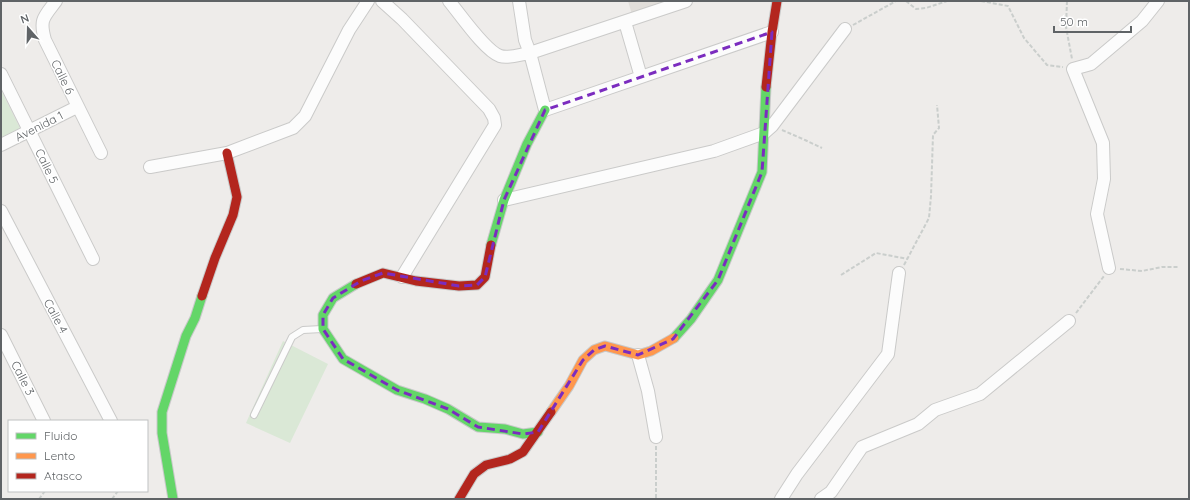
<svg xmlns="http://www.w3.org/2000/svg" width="1190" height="500" font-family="Quicksand,sans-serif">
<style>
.education{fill:#e1deda}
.green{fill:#dae8d6}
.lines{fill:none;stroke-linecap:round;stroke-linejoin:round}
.lane-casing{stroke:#cacac9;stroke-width:8}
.street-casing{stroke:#cacac9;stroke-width:14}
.fast-casing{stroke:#c8c9c9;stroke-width:11}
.slow-casing{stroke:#c8c9c9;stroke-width:11}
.jam-casing{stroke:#c8c9c9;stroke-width:11}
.path{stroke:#cacecc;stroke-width:2;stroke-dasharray:4 2;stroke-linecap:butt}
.lane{stroke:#fcfcfc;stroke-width:6}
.street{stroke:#fcfcfc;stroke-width:12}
.fast{stroke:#63d668;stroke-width:9}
.slow{stroke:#ff974d;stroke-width:9}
.jam{stroke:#b3261e;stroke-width:9}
.marked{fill:none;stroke:#7b2cbf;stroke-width:3;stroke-dasharray:8 5;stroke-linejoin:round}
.labels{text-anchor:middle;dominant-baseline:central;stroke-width:3;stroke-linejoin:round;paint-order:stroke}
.street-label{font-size:12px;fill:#5f6366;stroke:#fff}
</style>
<rect width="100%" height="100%" fill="#eeecea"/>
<path class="education" d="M628,1h38l1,7 -34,10z"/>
<path class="green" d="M1,90l20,40 -20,10z
M283,341l45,23 -38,79 -44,-20z"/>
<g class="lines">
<g class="lane-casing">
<path id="lane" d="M254,415l38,-78 11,-7 19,-1"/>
</g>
<g class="street-casing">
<path id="street" d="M56,1c-12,16 -17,18 -11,39l56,113
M382,1l20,18 87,90 5,9 1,7 -93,152
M449,1c11,13 36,50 51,55 9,3 21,-2 30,-3l156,-52
M519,1l6,39 5,13 15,57 227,-78
M625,22l16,55
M1,74l92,185
M1,145l76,-38
M150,167l77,-14 66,-25 12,-12 44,-86 19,-29
M504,200l210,-49 50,-18 8,-7 73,-97
M1,211l110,210
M1109,268l-12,-54 7,-35 -1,-36 -30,-74 18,-5 51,-43 16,-20
M1,335l43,86
M638,355l10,36 8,46
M781,499l16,-25 91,-120 11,-81
M821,499l10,-7 31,-45 56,-23 17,-14 45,-16 89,-73"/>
</g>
<g class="fast-casing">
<path id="fast" d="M491,245l13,-45 23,-56 18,-34
M356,284l-23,14 -10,17v14l20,30 54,31 28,9 23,10 30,18 27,2 18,5 15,-2
M674,338l17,-19 27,-39 44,-108 4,-85
M173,499l-11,-66v-21l24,-76 9,-18 7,-22"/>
</g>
<g class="slow-casing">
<path id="slow" d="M551,412l18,-26 14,-26 11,-10 11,-4 33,9 13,-4 23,-13"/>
</g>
<g class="jam-casing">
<path id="jam" d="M766,87l6,-55 5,-31
M356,284l27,-11 33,8 43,5 18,-1 8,-8 6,-32
M202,296l13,-38 18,-43 4,-18 -10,-44
M459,499l15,-25 12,-9 24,-6 13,-7 28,-40"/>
</g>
<path class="path" d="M906,1l10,8 10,-1 21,-7
M981,1l27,5 16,32 23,27 16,2
M1067,1l-1,26 6,32
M853,25l43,-24
M782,130l23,10 17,8
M904,265l25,-47 2,-22 2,-61 6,-7 -2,-23
M1120,269l22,2 20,-4h16
M841,275l35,-22 32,6
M1076,313l28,-37
M656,446v53
M39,499l6,-8
M112,499l6,-8"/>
<use href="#lane" class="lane"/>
<use href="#street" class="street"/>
<use href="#fast" class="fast"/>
<use href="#slow" class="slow"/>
<use href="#jam" class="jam"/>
</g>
<path class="marked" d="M772,32l-10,140 -44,108 -45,59 -35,16 -33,-9 -11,4 -11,10 -45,72 -15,2 -45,-7 -30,-18 -51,-19 -54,-31 -20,-30v-14l10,-17 28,-17 22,-8 76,13 18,-1 8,-8 19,-77 41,-90z"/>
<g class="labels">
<g class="street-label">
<text transform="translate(63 77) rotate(64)">Calle 6</text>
<text transform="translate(39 126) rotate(-27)">Avenida 1</text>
<text transform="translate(47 166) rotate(64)">Calle 5</text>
<text transform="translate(56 316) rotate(62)">Calle 4</text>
<text transform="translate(23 378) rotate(63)">Calle 3</text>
</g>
</g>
<rect width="1190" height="500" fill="none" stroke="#5f6366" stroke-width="4"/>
<rect x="8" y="420" width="140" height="72" fill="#ffffff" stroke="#bfc1c2"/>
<rect x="16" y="433" width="20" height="6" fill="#63d668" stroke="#bfc1c2"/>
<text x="44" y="440" font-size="12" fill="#5f6366">Fluido</text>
<rect x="16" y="453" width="20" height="6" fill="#ff974d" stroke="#bfc1c2"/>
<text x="44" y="460" font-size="12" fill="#5f6366">Lento</text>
<rect x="16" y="473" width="20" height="6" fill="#b3261e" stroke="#bfc1c2"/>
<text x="44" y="480" font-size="12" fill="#5f6366">Atasco</text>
<g transform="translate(28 28) rotate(340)" stroke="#ffffff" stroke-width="3" paint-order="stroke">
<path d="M0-3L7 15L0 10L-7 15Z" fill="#5f6366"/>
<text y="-6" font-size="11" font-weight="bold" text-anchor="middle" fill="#5f6366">N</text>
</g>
<path d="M1054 26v6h77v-6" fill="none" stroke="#5f6366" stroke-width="2"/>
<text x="1060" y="26" font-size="12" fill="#5f6366" stroke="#ffffff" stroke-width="3" paint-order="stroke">50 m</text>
</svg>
